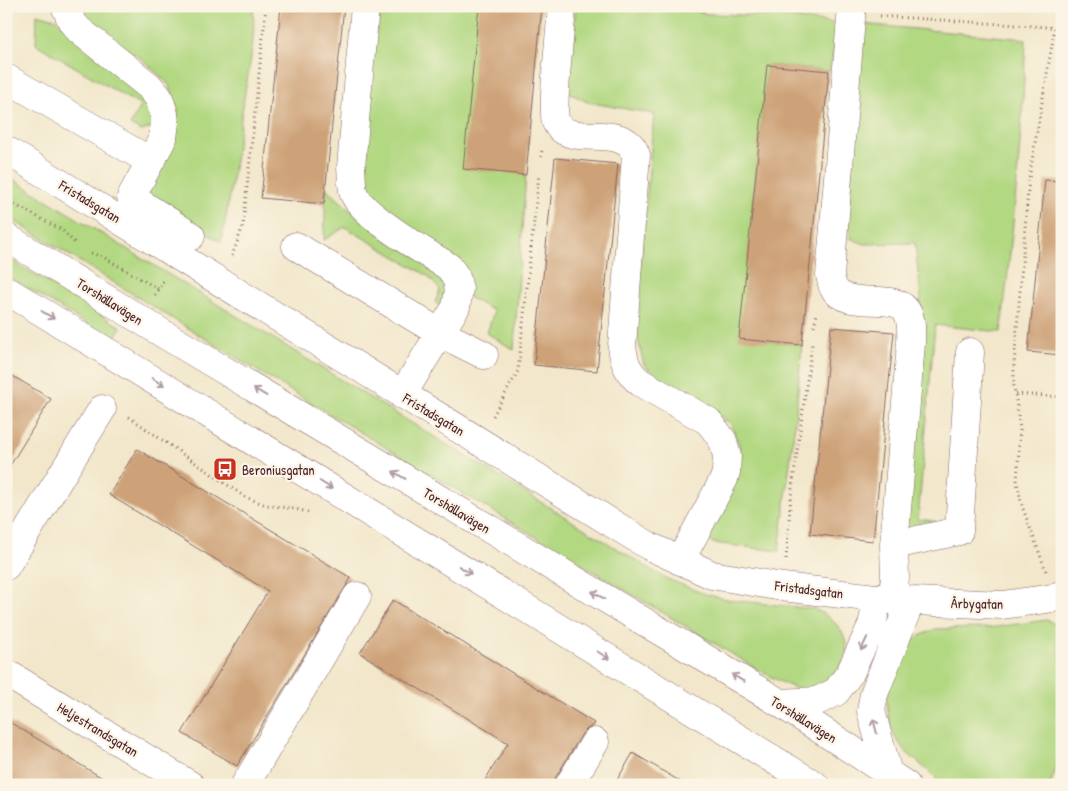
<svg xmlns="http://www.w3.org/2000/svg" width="1068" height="791" font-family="'Patrick Hand',sans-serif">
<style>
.green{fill:#b2d882;stroke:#7e7c56}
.building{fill:#cda278}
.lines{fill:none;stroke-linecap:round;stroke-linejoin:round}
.minor-casing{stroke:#856563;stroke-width:29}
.major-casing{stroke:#856563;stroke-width:29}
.path{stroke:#856563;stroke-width:3;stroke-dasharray:1 4;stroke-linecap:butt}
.minor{stroke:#fff;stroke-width:28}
.major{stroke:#fff;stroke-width:28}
.oneway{stroke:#ae9aa0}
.labels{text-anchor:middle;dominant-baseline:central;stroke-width:4.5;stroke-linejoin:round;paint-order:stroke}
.street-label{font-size:14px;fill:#4a1f2b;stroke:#fcf5e5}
.poi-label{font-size:14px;fill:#4a1f2b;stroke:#fcf5e5;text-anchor:start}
</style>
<rect width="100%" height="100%" fill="#fcf5e5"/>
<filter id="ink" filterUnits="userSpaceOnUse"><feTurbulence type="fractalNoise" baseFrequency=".02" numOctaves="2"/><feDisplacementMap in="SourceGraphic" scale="10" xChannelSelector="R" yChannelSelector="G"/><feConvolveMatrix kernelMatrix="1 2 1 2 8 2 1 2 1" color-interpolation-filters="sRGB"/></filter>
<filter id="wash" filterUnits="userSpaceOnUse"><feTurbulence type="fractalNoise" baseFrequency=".0096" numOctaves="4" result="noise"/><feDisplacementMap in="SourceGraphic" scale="20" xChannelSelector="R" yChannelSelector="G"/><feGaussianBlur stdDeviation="1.12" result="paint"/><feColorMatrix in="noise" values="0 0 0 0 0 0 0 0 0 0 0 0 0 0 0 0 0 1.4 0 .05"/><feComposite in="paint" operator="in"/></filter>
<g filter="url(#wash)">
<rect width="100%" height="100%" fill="#f2e7cb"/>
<path class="green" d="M77,6h161l15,2c3,31 -4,60 -9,90 -7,48 -13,96 -23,144l-77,-47 31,-56 3,-29 -9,-25 -27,-26 -46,-30z
M381,6h98l47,167 -12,177 -27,-17 7,-22 -24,-13 -72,-78 -33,-29 -6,-30 11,-92z
M576,6h96l36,8 70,2 62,8 -11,47 -62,-6 -27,273 62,7 -7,78 -16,128 -66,-8 -9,-6 33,-61 2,-32 -9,-21 -71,-46 -15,-12 -9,-39 19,-212 -67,-12 -21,-11z
M37,14l19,5 93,85 4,15 -2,9 -10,3 -11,-6 11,-19 -105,-62z
M861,24l165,15c-4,98 -13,195 -25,293l-66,-7 -17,194 17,2 -1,7 -30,1v-12l17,-220 -6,-54 -51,1 -14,-6 -2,-29z
M6,175l659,403 40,16 25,6 84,9c20,8 41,29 29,54 -2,4 -7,8 -10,11 -10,12 -18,16 -33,15 -17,-2 -70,-37 -88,-47l-456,-272 -250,-154z
M326,188l36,33 69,46 18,25 -5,18 -9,-8 5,-12 -12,-14 -83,-49 -21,13z
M6,257l115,70 -8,13 -107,-65z
M1047,620l8,4 7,46v82l-12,33h-110l-5,-8 -30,-26 -14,-20 -5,-34 14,-40 15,-19 20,-9 53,-1z"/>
<g id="blocks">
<path class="building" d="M281,6h63l-20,198 -63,-6z
M479,6h63l-16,169 -63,-6z
M767,65l62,6 -27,274 -63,-6z
M555,158l63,6 -21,207 -63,-6z
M1045,180l17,1v174l-34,-3z
M831,327l63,5 -21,209 -63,-7z
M6,372l45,27 -45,73z
M137,449l214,129 -114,188 -55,-33 86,-142 -159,-96z
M393,600l201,123 -3,4 -4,2 -5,5 -26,43 -3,8h-71l26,-42 -148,-90z
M6,720l108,65h-108z
M633,753l53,32h-72z"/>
</g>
</g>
<g filter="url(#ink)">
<use href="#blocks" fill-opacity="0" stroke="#856563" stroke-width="1"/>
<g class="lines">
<g class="minor-casing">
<path id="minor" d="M65,6l7,16 7,8 70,56 10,12 5,16 1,8 -2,16 -32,59 60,39
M365,6l-14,161c1,9 0,19 3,27 9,22 73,59 95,73l7,10 3,12 -3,18 -54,88
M562,6c-1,19 -11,104 -6,116 13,28 68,-2 80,33l-14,191c2,17 6,27 19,37l67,38 5,6 10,14 4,15 -1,16 -2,7 -44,82
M852,6l-22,270c1,3 2,8 3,11 12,23 59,6 72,22 8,9 6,23 6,34l-17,202 1,33 -3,22
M6,78l144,83
M6,150l643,396 63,29 71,12 109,13 110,5 52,-7 8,-4
M296,246l144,87 44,22
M894,545l65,-14 11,-179
M6,566l96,-157
M6,673l184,112
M245,785l112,-189
M569,785l26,-43"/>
</g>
<g class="major-casing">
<path id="major" d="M6,237l156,96 618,370 126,82
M6,290l809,495
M780,703l37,-2 19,-9 14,-19 22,-48 6,-27
M888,773l-17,-62 3,-17 37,-94"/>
</g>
<path class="path" d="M737,6l85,6
M880,16l182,12
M541,157l1,-7
M6,200l56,30 13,13
M91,253l14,5 53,31
M232,256l11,-30 23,-219
M155,295l8,-14
M814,326l3,-12
M1016,394l46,3
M493,416l25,-45 21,-197
M129,417l116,80 21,8 29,4 16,4
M786,559l5,-63 21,-152
M1046,571l-24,-65 -5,-24 3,-53 -6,-43v-21l15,-187 26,-151
M1061,785l1,-3"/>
<use href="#minor" class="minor"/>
<use href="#major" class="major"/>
</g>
<defs><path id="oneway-shaft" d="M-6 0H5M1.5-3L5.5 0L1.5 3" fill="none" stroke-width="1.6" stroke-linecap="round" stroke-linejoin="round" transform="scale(1.25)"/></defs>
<g class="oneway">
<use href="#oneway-shaft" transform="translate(48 315) rotate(31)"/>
<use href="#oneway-shaft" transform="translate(158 382) rotate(32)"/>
<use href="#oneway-shaft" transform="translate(260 392) rotate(-149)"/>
<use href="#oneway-shaft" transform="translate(399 475) rotate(-149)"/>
<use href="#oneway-shaft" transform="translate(326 485) rotate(32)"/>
<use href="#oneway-shaft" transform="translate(465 570) rotate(32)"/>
<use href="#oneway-shaft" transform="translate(598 595) rotate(-149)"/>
<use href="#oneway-shaft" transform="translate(864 644) rotate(115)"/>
<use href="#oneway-shaft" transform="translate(603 655) rotate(32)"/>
<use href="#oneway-shaft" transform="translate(738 678) rotate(-149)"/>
<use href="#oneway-shaft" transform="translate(875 726) rotate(-104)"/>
</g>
</g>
<defs>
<g id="bus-square" transform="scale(1.25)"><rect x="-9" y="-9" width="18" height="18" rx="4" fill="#c8321e" stroke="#fcf5e5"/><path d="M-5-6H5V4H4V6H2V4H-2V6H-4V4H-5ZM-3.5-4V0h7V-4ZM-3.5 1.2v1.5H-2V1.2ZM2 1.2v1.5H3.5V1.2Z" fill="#fff"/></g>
</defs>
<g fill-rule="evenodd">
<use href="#bus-square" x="225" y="469"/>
</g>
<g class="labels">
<g class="street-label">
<text transform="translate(90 201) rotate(31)">Fristadsgatan</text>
<text transform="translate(110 301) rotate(32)">Torshällavägen</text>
<text transform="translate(434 414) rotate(31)">Fristadsgatan</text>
<text transform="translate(457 510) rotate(31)">Torshällavägen</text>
<text transform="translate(809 589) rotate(7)">Fristadsgatan</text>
<text transform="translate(977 603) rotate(1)">Årbygatan</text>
<text transform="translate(804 719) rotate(32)">Torshällavägen</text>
<text transform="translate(98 729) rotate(31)">Heljestrandsgatan</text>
</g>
<g class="poi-label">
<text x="242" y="469">Beroniusgatan</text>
</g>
</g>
<rect width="1068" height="791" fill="none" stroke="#fcf5e5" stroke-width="25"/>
</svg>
